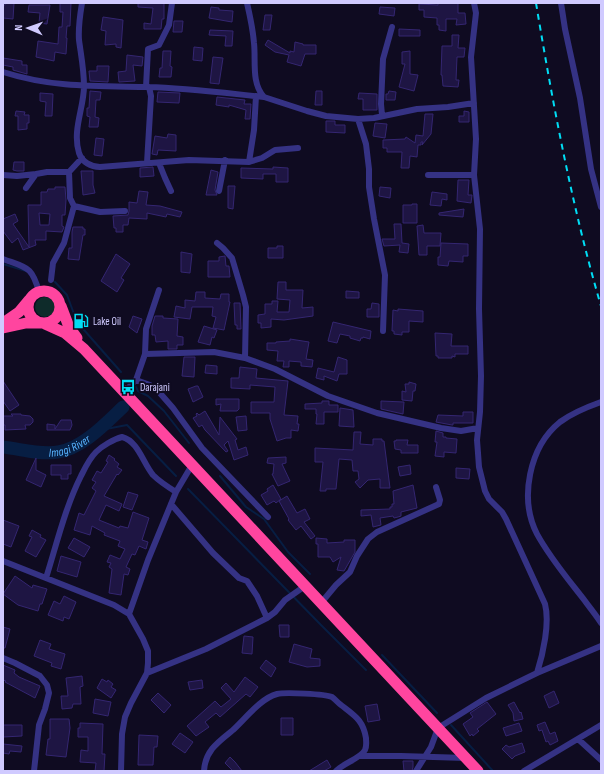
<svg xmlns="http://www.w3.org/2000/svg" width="604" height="774" font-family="'Sofia Sans Condensed',sans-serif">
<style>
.green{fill:#0e2b2a}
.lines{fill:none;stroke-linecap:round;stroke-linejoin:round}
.stream{stroke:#071e43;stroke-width:2}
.river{stroke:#071e43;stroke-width:13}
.building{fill:#1e1543;stroke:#342671;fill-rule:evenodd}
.street{stroke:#353284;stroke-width:6}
.highway{stroke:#ff459f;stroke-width:11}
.rail{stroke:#00def5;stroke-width:2;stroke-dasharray:6 5;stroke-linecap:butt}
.labels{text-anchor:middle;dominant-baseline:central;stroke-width:4;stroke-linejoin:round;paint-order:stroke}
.poi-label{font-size:11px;fill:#d0caff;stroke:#0f0b21;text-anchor:start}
.water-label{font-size:12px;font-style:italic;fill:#58b3ff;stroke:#0f0b21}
</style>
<rect width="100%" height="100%" fill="#0f0b21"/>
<path class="green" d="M35 307a10 10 0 1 1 20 0a10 10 0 1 1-20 0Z"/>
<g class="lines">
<path class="stream" d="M3,264l23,7
M55,282l12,13 10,27 44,50
M136,387l2,4 10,5 16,15 25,32
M103,425l3,4 21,-4 49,51
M220,476l26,31 18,12 24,33 22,22
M188,489l133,136 45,45
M382,655l55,58
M451,725l42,46"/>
<path class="river" id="s1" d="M3,447c18,2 37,8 55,5 24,-3 48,-29 65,-45"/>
</g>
<path class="building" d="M5,3h9l-1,16 -10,-1v-13h2z
M60,3h11l-1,23h-3l-1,12h1l-1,16 -11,-2 -1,9 -18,-4 2,-16 20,3 1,-17h3l1,-15h-3z
M138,3h26v16h-2l-1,10h-17v-6l7,1 2,-16 -15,-1z
M438,3h20v10h7l1,11 -10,1 1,-6h-11v12l-7,-1v-5h-2v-7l-13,-1v-7h-5v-6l19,1z
M29,5h21l-3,19 -8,-1 1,-10 -12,-1z
M211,7l8,1v2l14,1 -1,11 -23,-4z
M380,7l15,1 -1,8 -15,-2z
M265,15h7l-2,15h-7z
M103,17l20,3 -2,28 -5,-1v-3l-11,1 1,-14 -5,-1z
M174,21h9l-1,11h-9z
M399,29l21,1v6h-21z
M210,30l23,1 -1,15h-7l1,-10 -17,-1z
M452,35h7l-1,13h7l-1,9h-7l-1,23h3l-1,7 -15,-1 -1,-11h-1l1,-29h10z
M268,40l22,13v-2l4,1 1,-10 8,2v1h13v9h-11l-4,12 -14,-4 2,-7 -14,-3 -10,-7z
M194,47l9,1 -1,13 -9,-1z
M163,51h8l-1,15 2,1 -1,10h-12l1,-9h2z
M410,51v23l8,1 -4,16 -15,-4 6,-23h-3v-12z
M127,55l16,2 -1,9 -9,-1 2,16 -16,1 -1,-10 8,-1z
M213,57l10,1 -4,26 -9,-1z
M3,58l19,3v4h5v9l-14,-4v-3l-10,-2z
M97,66h12l-1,16 -18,-1 -1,-10h8z
M90,91l11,1 -1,8h-4l-1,17 4,1 -1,9h-9l1,-10 -3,-1v-8h2z
M316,91h6v14h-7z
M389,91l7,1 -1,8h-9v-6h2z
M158,92l22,1 -1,10 -22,-1z
M40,93l13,1 -1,22h-7l1,-14 -6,-1z
M359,93l18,1v16h-14v-11h-5z
M217,97l28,3 -1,4h7l-1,15h-5l1,-9 -17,-5v2l-13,-2z
M16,111l9,1 -1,3h5v8h-2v6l-9,1v-14h-3z
M464,111l5,1v10h-10v-6h5z
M425,114h8l-2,20 -9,11 1,-3h-2v3h-3l-1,12 -7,-1 -1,12h-8l1,-16h-15v-4h-4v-8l22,-1 1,-2 9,6 1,-8 7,1z
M326,121h9v4h10v8l-19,-1z
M375,123l12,1 -2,14 -12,-2z
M168,134l8,1v16l-18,-1 -1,5 -5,-1 3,-18 12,2z
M96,138l8,1 -2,17 -8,-1z
M14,162h10v9h-7l-4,-1z
M153,167l1,9 -14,1v-9z
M273,167l15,1v14h-12v-8h-13v5l-22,-1v-10l32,1z
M211,170l7,2 -3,18 2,5h-11z
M81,171h12v14l2,8 -12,2z
M458,180h11l-1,15h4l-1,8 -14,-2z
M228,186h7l-2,23 -5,-1z
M55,187h10l1,13 -1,15h-3v11l2,1 -2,5 -16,-1v9h-11l1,5 -13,5 -5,-12 -6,5 -9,-12v-12l12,-5 3,7 -5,3 16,23 -1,-42h13v-13h6l1,-3h7zM39,213l11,1 -1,11h-9z
M380,187l11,1 -1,10 -11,-2z
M139,191l9,1 -2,13 14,1 22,6 -2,5 -13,-3 -1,3 -19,-4v6l-18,-1 -1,7h-5v7h-7v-4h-2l-1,-12 15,-1 1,-4v-9l8,1z
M432,192l15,2v6l-5,-1 -1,7 -11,-1z
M412,204h5v19h-14v-18h9z
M464,209l-1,8 -24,-2v-2z
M394,224h7l1,19 7,1 -1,9 -9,-1 1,-7 -16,1 -2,-7h13z
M423,225l1,8h17l-1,13h-13v9h-8l-2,-29z
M73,227h10v2h2v6h-2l-4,25 -11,-1 1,-11h3v-16z
M441,243l27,1v12h-5v6l-14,-1 -1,5 -10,-1v-8h2z
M277,246h6v12h-15v-10h9z
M181,252l11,2 -2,19 -9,-1z
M116,254l14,10 -9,14 3,2 -7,12 -16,-11z
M225,256l1,10h3l1,11h-22v-16h11v-4z
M278,282h8v8h17l-1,18 11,-1v9l-29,4 -13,-1v8l-10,1v-5h-3v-8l7,-1v-10h7v-3h6l-1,11h12l1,-12 -13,-1z
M346,291l13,1v6h-13z
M196,292h9v6l15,1 1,-5h8v8h1l-6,28 -11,-2 3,-11 -4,-1 1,-9h-21l-2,12 -16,-2 2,-11 9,2v-8l10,1z
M234,303h6l1,26h-4v-4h-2z
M372,303l7,1v13h-12v-8h4z
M398,309l25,2v11l-14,-1v11h-7v3l-8,-1v-3h-2l1,-21 5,1z
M133,316l9,3 -5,14 -8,-6z
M155,316h8v2l15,1 -1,17 6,1v8h-6v4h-9v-8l-12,1 -1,-7h-3v-9z
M333,322l38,9 -1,8 -7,-2v1h-2l-1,3 -10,-3v-2l-10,-2 -3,9 -9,-2z
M204,326l13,4 -3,8 -2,-1 -2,8 -12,-3z
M435,333l17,1 -1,12h17v8h-13v3l-3,-1v2h-14v-2h-2z
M290,339l19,3 -3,17 7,1 -1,7 -11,-1v-4l-12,-1v6h-6l1,-6h-7l1,-10 -11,-1v-7h9v-1l14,-1z
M184,357h11l-1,20 -12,-1z
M338,357l9,3v14h-8l-2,7 -13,-5v4l-8,-2 2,-10 16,4z
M206,365l11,1v8l-12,-1z
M240,367l17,2 -1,9 32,3 -4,34 14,1 -1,8h2l-1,7 -7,-1v8h-5l-9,3 -7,-22v-6h-19v-11h23l1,-15 -25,-2v4l-19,-1v-10h8z
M3,381l16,24 -9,6 -7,-10z
M409,382l7,2 -1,7h-2l-1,10 -10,-1v-9l4,1 -1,-8h4z
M196,386h2l5,11 -10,5 -5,-13z
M216,399h23v10l-2,2h-17l1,-7 -5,1z
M322,401h7v4h9v7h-14v12h-8l1,-10h-1v-5h-11v-5l17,-1z
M381,401l23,1 -1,12 -22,-5z
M340,408l13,2 1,17 -15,-1z
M205,411l14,24 1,-18 17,22 -2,1 3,10 8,-3 2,8 -14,5 -6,-19 -4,4 4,6 -2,1 -21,-22 -3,-5 -3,2 -6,-9 4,-2 -1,-2 1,-1 2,2z
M463,412h10v11h-20v2h-1l-16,-3 2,-7 25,1z
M11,414h10v1l9,1 3,3v3l-3,3h-5l1,4 -21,1v-5h-2v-9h10z
M246,416l1,14 -9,1 -2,-14z
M61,420h10l1,5 -2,5h-23v-6l8,1v4z
M436,431l7,2v4h3v1l11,1 -1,14 -12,-1v5l-9,-1 2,-14h-2z
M354,432h7l-1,12 13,1v-6h9v2h2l6,47h-10v-9l-12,1 -8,8 -5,-6 4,-3 -1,-8h-5l-1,-11 -13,-1 -3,30h-10v2h-6l3,-29h-8v-14l38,2z
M396,440h12l-1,5h11v8h-17v-3l-6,-1 -1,-8h2z
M109,455l6,4 -1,1 5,4 -2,3 5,3 -4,5 -1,-1 -13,22 18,8 -3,7 -13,-6 -7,15 20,8 1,-2 8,2 5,-16 16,6 -7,22 6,2 -2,7 -7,-3 -4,9 -3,-1 -6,13 4,2 -2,6 -4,-1 -3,21 -12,-2 3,-24 -3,-2 2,-4 -4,-1 3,-7 10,4 5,-10 -7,-3 2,-5 -16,-6 1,-2 -13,-7 -2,9 -16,-5 5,-17 5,2 12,-24 -4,-3 4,-6 -4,-2 5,-9 4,2 7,-11 -2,-1z
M286,457v6l-4,1 8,17 -12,5 -6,-12h1l1,-10 -7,-1 1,-5z
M36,458v12l10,5 -5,12 -15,-7z
M51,465h20v9h-3v5h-7v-4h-10z
M410,465l1,9 -11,2 -2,-9z
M456,468l14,1 -1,10 -13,-1z
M273,485l8,14 -5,4 -2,-2 -7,4 -6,-10 7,-4 -1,-2z
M413,485l4,23 -16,4v4l-3,1 -4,1 -1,-2 -13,2 1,7 -8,2 -2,-12 -10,1v-6l29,-1v-2h2v-3h2l-1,-13z
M128,492l10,3 -6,15 -9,-3z
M287,496l10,17 8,-4 5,10 -6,3 11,14 -4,3 -10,-13 -5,4 -8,-10 1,-1 -10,-18z
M3,520l16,6 -8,21 -8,-3z
M32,530l9,5 -1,2 6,3 -10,17 -11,-6 7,-14 -3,-1z
M74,538l16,9 -6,10 -16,-9z
M316,538l11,1v4l17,-1v-2h11v12l-11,19 -7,-1 4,-13 -8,5 -3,-5h-12v-13h-2z
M61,556l20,6 -4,15 -20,-6z
M15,576l17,12 1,-3 14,4 -5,15h-2l-2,7 -20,-6 -15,-11z
M64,596l12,6 -7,17 -5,-2 -1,4 -15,-6 6,-14 6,3z
M279,625h10v12h-9z
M3,627l7,2 -5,19h-2z
M244,636l9,1 -1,17 -10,-1z
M40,640l11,4 -2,5 16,5 -4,15 -10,-3 1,-3 -18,-7z
M294,644l18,5 -2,9 10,1v7l-13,1 -18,-5z
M266,660l10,8 -5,9 -11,-9z
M3,665l12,5 -1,3 5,4 21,9 -5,12 -30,-16 1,-1 -3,-1z
M82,676l1,10 -3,1 1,17h-8l-1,4 -10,1 -1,-13h7l-2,-18z
M245,677l13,10 -8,10 -4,-3 -26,23 -4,-4 -11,9 4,5 -13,9 -9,-10 28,-25 6,6 10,-8 -10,-11 5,-5 8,9z
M102,679l5,3 1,-2 5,4 -2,3 5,3 -5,8 -14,-10z
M202,680l1,8 -13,2 -2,-8z
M554,691l5,12 -10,5 -5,-12z
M158,693l13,12 -7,8 -13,-13z
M95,699l16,3 -3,14 -15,-3z
M487,702l9,12 -19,15 2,2 -6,5 -1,-2 -2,2 -7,-12 10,-7 -3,-4z
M514,702l6,11 1,-1 2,7 -9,2 -1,-8 -5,-8z
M377,704l3,16 -12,2 -3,-16z
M281,718h12v17h-12z
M50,719h19l1,9 -4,29 -20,-2 2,-16h2z
M545,722l5,12 5,-2 3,9 -8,4 -2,-4 -2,1 -4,-12 -3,1 -2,-6z
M80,723l23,1 -1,30h3l-1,17h-9l1,-8 -16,-1 1,-12 7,1v-14h-10v-9h2z
M519,723l3,8 -16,5 -3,-8z
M3,725h19v11l-19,1z
M180,733l13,9 -8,11 -13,-9z
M139,735l19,1 -1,11h-3l-1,18h-15z
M522,743l3,9 -10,4 -3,3 -10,-10 4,-4 3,2z
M3,744l19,2 -1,6 -11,-1 -1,3 -6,-1z
M230,757l5,5 7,9h-9l-8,-8z
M327,760l4,7 -7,4h-15z
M403,761h10v6l-1,4h-8z"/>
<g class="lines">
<path class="street" d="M82,3c-2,12 -4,24 -3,37 2,15 5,30 5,46 0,22 -12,44 -5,67 3,9 12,14 21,14l89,-7 60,2 13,-4 13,-8 23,-2
M247,3c3,13 6,27 7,40 2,18 -3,40 10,54l43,14 19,5 32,3 16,-1 43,-9 31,-2 26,-4
M474,3l2,10 -5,44 5,82 -2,36 6,54 -1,80 2,67 -1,36 -3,28 1,13 1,14 6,24 4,8 13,13 4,7 39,85c5,19 -2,50 -8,69
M561,3l4,26 15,69 11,71 10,38
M3,72c50,16 94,14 145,15 39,1 77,6 116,10
M146,87l2,-38 11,-4 10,-20 3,-22
M382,115l-1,-11 2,-45 9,-32
M358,119l8,25 3,25v18l5,32 11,56 -2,56
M249,162l5,-32 2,-34
M147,163l4,-67 -2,-9
M159,163l6,15 6,13
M69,172l1,26 4,8 26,6 25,-1
M3,175l14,1 19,-2
M428,175h46
M26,188l10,-14 11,-2h22l13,-14
M219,191l6,-31
M217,243l6,5 9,10 11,37 3,12 -1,51
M3,259c24,9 29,7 36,33
M51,280l2,-17 11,-20 10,-37
M145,354l1,-25 13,-39
M136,380l9,-26 69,-2 31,6 30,11 53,27 49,17 64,15 20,3 17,-3
M124,392l12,-12 14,5 9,7 14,16 29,40 66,69
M601,402c-14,5 -29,11 -41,20 -31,25 -41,77 -23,112 13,24 31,45 48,67 5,7 11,14 16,22
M171,504l42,49 26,25 8,3 10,15 10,22
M3,561l111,44 15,9 14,25 5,12v12l-1,10 -16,30 -6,14 -3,17 -1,37
M46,578c11,-35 19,-70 35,-102 4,-8 8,-17 15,-24 6,-6 18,-13 26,-15 16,4 21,26 31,38 7,7 15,12 23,17
M321,603l15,-18 14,-13 7,-16 11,-17 9,-7 62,-28 1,-4 -4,-13
M129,614l19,-54 28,-68 16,-27
M3,658l12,5 25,13 7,9 2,8 -4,16 -6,16 -5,46
M147,673l59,-24 61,-31 8,-6 10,-12 20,-14
M578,739l23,21
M360,756h41l65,2
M204,771c1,-20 14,-29 29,-41 12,-11 28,-32 44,-36 8,-2 48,0 55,3 3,2 6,6 9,8 14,11 22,15 25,33 0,4 1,8 -1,12 -4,8 -21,13 -29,21
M416,771l15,-24 7,-19 48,-30 51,-25 64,-27
M524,771l77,-46"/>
<path class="highway" d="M28 307a16 16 0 1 1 32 0a16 16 0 1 1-32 0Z
M61,306l8,21 8,11
M3,323l16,-11 10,-12
M45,324l20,9 19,16 394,422
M3,328l23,-5h13"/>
<path class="rail" d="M536,3c17,102 36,204 65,303"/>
</g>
<defs>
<g id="fuel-bare" transform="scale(1.2)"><path d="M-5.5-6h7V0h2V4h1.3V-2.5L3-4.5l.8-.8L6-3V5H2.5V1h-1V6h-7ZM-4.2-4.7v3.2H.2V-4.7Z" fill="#00def5" stroke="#0f0b21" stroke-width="2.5" paint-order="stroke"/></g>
<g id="bus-bare" transform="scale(1.2)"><path d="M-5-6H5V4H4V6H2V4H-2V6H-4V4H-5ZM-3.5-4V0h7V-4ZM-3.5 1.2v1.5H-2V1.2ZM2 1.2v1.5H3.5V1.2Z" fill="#00def5" stroke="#0f0b21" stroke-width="2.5" paint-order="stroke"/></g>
</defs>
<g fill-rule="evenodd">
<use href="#fuel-bare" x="81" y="321"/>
<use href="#bus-bare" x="128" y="387"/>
</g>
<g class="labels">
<g class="poi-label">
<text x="93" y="321">Lake Oil</text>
<text x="140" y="387">Darajani</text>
</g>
<g class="water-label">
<text stroke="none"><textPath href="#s1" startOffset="68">Imagi River</textPath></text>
</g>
</g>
<rect width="604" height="774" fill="none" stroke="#d0caff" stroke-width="8"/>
<g transform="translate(28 28) rotate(272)" stroke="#0f0b21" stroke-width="3" paint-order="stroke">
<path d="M0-3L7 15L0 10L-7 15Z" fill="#d0caff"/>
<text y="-6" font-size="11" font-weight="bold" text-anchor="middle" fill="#d0caff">N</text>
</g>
</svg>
